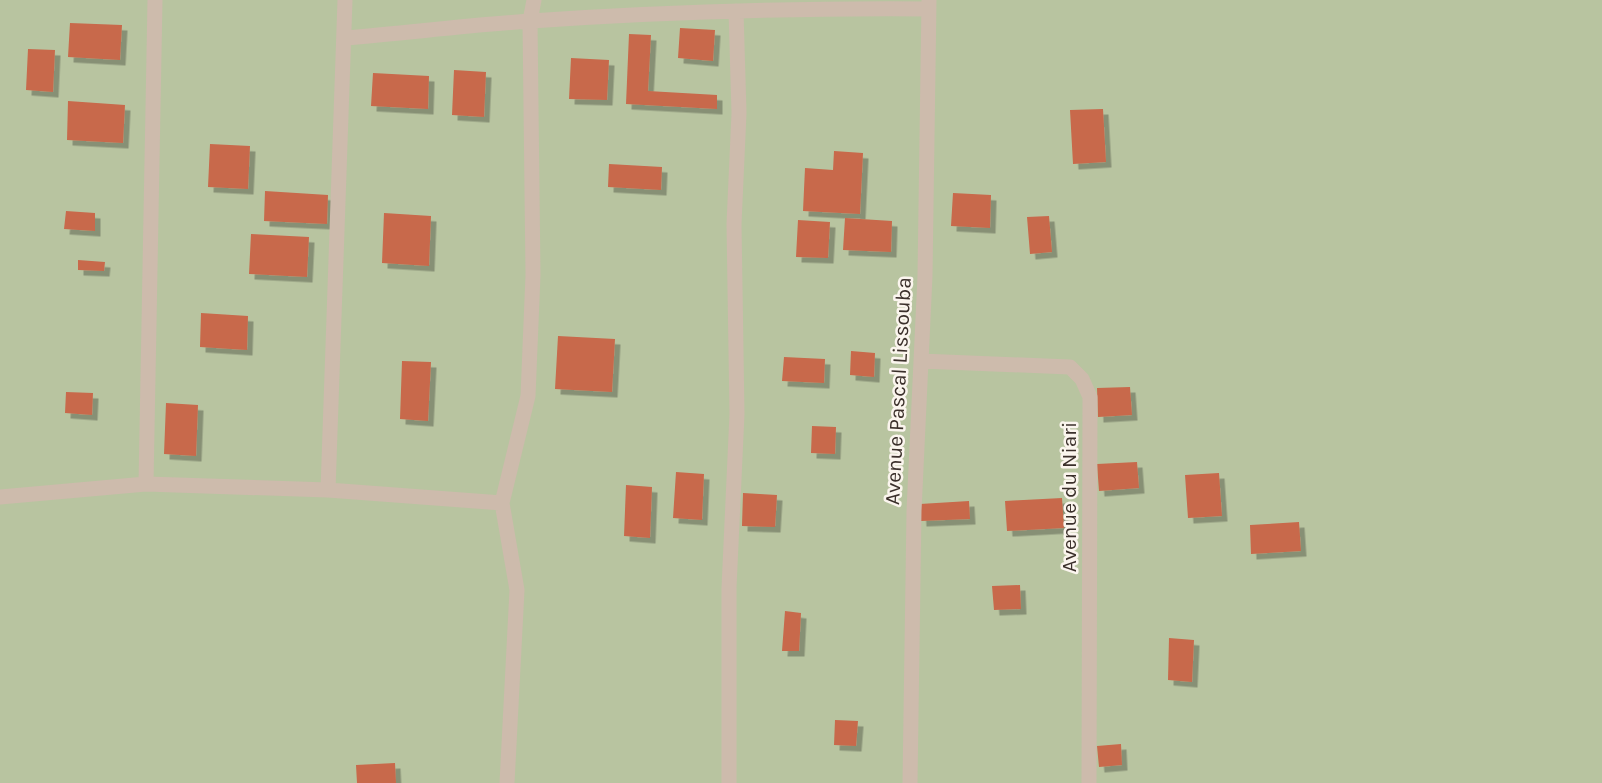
<svg xmlns="http://www.w3.org/2000/svg" width="1602" height="783" font-family="Karla,sans-serif">
<style>
.green{fill:#b8c4a0}
.building{fill:#c8694b;filter:url(#shadow)}
.lines{fill:none;stroke-linecap:round;stroke-linejoin:round}
.minor{stroke:#cdbbac;stroke-width:15}
.labels{text-anchor:middle;dominant-baseline:central;stroke-width:5;stroke-linejoin:round;paint-order:stroke}
.street-label{font-size:21px;fill:#3b302b;stroke:#fbf5ee}
</style>
<defs>
<filter id="shadow"><feDropShadow dx="5.5" dy="5.5" stdDeviation="0" flood-color="#0004"/></filter>
</defs>
<rect width="100%" height="100%" fill="#f4ebe1"/>
<path class="green" d="M0,0h1602v783h-1602z"/>
<path class="building" d="M70,23l52,2 -2,35 -52,-3z
M680,28l35,2 -2,31 -35,-3z
M629,34l22,1 -3,56 69,4v14l-91,-5z
M28,49l27,1 -2,42 -27,-2z
M571,58l38,2 -2,40 -38,-1z
M454,70l32,2 -2,45 -32,-2z
M373,73l56,3 -1,33 -57,-3z
M68,101l57,4 -2,38 -56,-3z
M1103,109l3,53 -33,2 -3,-54z
M210,144l40,2 -2,43 -40,-2z
M834,151l29,2 -3,61 -57,-3 2,-43 28,2z
M609,164l53,3 -1,23 -53,-3z
M265,191l63,4 -1,29 -63,-3z
M953,193l38,2 -1,33 -39,-2z
M66,211l29,2v18l-31,-2z
M384,213l47,3 -2,50 -47,-3z
M1049,216l3,36 -22,2 -3,-37z
M845,218l47,3 -1,31 -48,-2z
M798,220l32,2 -2,36 -32,-1z
M251,234l58,3 -2,40 -58,-3z
M78,260l27,2 -1,9 -26,-1z
M201,313l47,3 -1,34 -47,-3z
M558,336l57,3 -3,53 -57,-3z
M851,351l24,2 -1,24 -24,-2z
M784,357l41,2 -1,24 -42,-2z
M402,361l29,1 -3,59 -28,-2z
M1130,387l2,28 -34,2 -1,-29z
M66,392l27,1 -1,22 -27,-2z
M166,403l32,2 -2,51 -32,-2z
M812,426l24,1 -1,27 -24,-1z
M1137,462l2,26 -40,3 -2,-27z
M676,472l28,2 -2,46 -29,-2z
M1219,473l3,43 -34,2 -3,-43z
M626,485l26,2 -2,51 -26,-2z
M743,493l34,2 -2,32 -33,-1z
M1062,498l2,30 -57,3 -2,-30z
M969,501l1,18 -49,2 -1,-17z
M1299,522l2,29 -50,3 -1,-29z
M1020,585l1,24 -27,1 -2,-24z
M785,611l16,2 -2,38h-17z
M1169,638l25,2 -2,42 -24,-2z
M835,720l23,1 -2,25 -22,-1z
M1121,744l1,21 -23,2 -2,-21z
M395,763l1,20h-39l-1,-18z"/>
<g class="lines">
<path class="minor" d="M155,0l-9,484 182,6 174,13
M345,38c62,-5 124,-13 186,-17 132,-9 264,-13 397,-12
M921,361l149,6 12,12 8,18 -1,386
M328,490l17,-490
M0,497l146,-13
M507,783l10,-193 -15,-87 26,-107 5,-121 -3,-254 4,-21
M729,783v-195l8,-174 -3,-190 5,-111 -3,-102
M910,783l4,-272 11,-235 4,-276"/>
</g>
<g class="labels">
<g class="street-label">
<text transform="translate(898 391) rotate(-87)">Avenue Pascal Lissouba</text>
<text transform="translate(1069 497) rotate(-90)">Avenue du Niari</text>
</g>
</g>
</svg>
